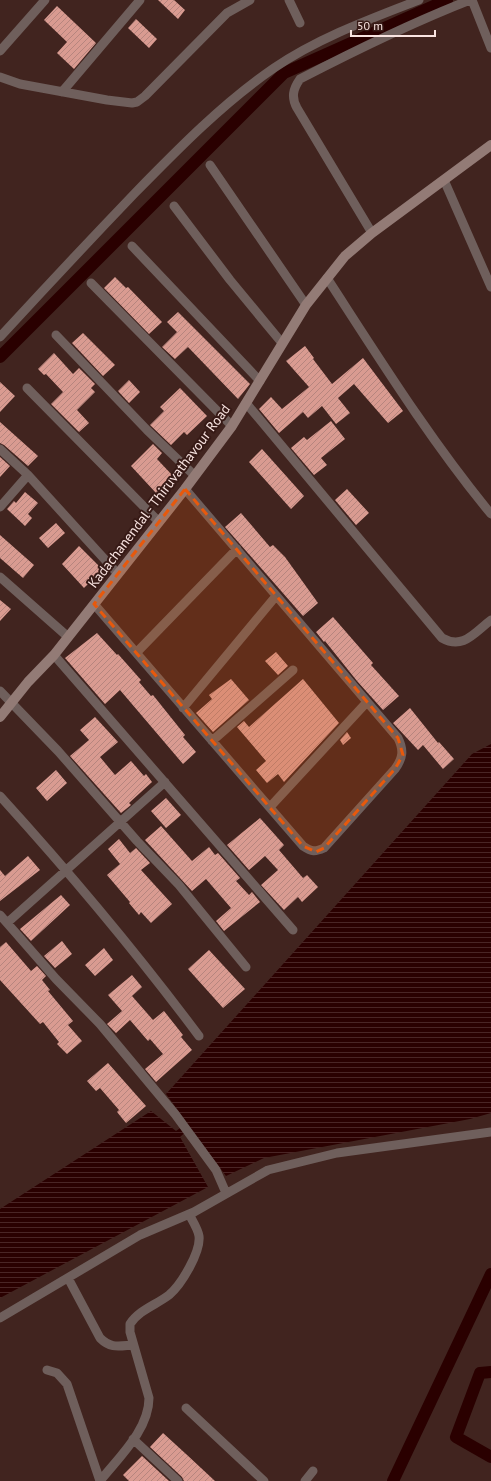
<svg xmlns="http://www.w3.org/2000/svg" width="491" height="1481" font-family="'PT Sans',sans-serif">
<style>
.water{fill:url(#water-rules)}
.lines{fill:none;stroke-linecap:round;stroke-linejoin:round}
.canal{stroke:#2a0000;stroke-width:12}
.building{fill:url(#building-hatch)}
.street{stroke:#6f5f5c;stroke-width:9}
.secondary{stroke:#937b76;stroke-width:10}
.marked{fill:#e8590c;fill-opacity:0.2;stroke:#e8590c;stroke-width:3;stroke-dasharray:8 5;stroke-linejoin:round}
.labels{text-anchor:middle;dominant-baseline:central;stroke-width:4;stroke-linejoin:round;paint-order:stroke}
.street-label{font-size:14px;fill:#f9e4e1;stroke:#371a16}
</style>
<defs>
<pattern id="water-rules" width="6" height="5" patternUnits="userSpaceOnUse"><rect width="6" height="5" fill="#2a0000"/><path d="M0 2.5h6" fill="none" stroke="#4a2525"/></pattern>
<pattern id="building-hatch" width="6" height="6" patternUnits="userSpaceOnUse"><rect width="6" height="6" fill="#d99b91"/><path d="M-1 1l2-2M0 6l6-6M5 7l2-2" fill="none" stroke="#b6857e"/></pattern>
</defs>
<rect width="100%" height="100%" fill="#41241f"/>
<path class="water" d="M491,744v369l-21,6 -206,39 -38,18 -36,-48 -10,9 28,50 -208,111v-89l151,-98 25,20 11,-8 -21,-29 306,-340z"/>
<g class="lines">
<path class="canal" d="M0,357l284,-284 163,-73
M491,1372l-11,1 -24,64 35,20
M393,1481l98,-207"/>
</g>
<path class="building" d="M158,0h16l11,10 -7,9z
M57,6l39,37 -22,26 -17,-16 10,-11 -23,-22z
M136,19l21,20 -8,9 -21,-20z
M115,277l11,11 2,-1 34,35 -13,12 -45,-46z
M178,312l72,72 -12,15 -50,-52 -13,12 -13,-12 15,-15 -10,-10z
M83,333l32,32 -12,11 -31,-33z
M305,346l9,12 -1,1 19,25 31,-26 40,53 -15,12 -34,-39 -16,14 12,15 -14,11 -14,-18 -14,12 -5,-6 -24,21 -20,-24 12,-12 11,12 27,-22 -23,-26z
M54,353l19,21 6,-6 16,16 -4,4 4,4 -18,18 12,13 -10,9 -28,-28 12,-12 -17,-18 -2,1 -6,-6z
M129,380l11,12 -11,11 -11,-12z
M0,382l15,14 -15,16z
M180,388l27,28 -20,19 -3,-3 -13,13 -21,-20 14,-14 -4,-4z
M331,421l14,18 -24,19 6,7 -13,10 -23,-27 13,-11 3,3z
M0,422l38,34 -10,10 -24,-21 -4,-2z
M153,444l9,9 -5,6 16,17 -17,17 -25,-27z
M262,449l42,47 -13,13 -42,-47z
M0,457l10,9 -10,11z
M347,489l22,24 -13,12 -21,-25z
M25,492l13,11 -10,11 4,4 -7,8 -18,-17 7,-8 2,2z
M241,513l29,34 3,-2 12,12 33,46 -15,13 -78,-89z
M56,523l9,10 -17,15 -9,-10z
M0,535l34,30 -11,13 -23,-20z
M79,546l24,24 -19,18 -22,-24z
M0,600l11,9 -11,12z
M333,617l40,46 -2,2 28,31 -16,14 -26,-29 -32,-40 -1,1 -8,-10z
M97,633l20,22 1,-1 23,26 -2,2 12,14 2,-1 32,40 -2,2 13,15 -13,12 -63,-74 -15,14 -40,-46z
M276,652l12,14 -10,9 -13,-14z
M231,679l18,21 -36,32 -17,-19 16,-14 -3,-4z
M303,679l36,44 -55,59 -6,-8 -11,9 -11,-13 10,-9 -29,-34 7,-6 5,6z
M410,708l28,35 1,-1 15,17 -11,10 -20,-24 -5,5 -25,-27z
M95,717l23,25 -18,15 15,18 16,-14 13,15 2,-2 6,8 -23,21 2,2 -10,8 -51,-57 19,-16 -9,-10z
M347,732l4,6 -8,7 -3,-5z
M56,770l11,13 -20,18 -11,-13z
M166,798l15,17 -15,13 -15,-17z
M260,818l24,27 -5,5 24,28 4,-3 11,12 -16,15 -4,-5 -14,13 -23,-25 17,-15 -13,-14 -16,14 -22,-25z
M161,826l31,35 17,-14 6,8 3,-2 22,25 -4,3 13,14 3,-3 8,10 -36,29 -8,-10 15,-13 -25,-29 -14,12 -47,-51z
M119,839l11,14 6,-5 14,15 -9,7 31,34 -21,19 -10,-11 -2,3 -10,-12 1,-1 -23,-27 13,-11 -12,-15z
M28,856l12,14 -40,31v-31l5,6z
M61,895l9,10 -39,36 -11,-12z
M62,941l10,13 -17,14 -11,-12z
M6,942l25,29 6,-5 9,10 -4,4 8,10 -2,1 25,30 -5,4 14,16 -15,13 -10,-10 2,-2 -16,-20 -3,2 -40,-44v-33z
M104,948l9,12 -18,16 -10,-11z
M209,950l36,39 -22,19 -35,-39z
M132,975l10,12 -10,9 21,24 11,-9 19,24 -2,2 11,13 -36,32 -11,-13 18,-15 -13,-15 -2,2 -18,-21 -14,13 -9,-9 15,-13 -14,-16z
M108,1063l38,43 -20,17 -9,-11 2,-2 -19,-22 -4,3 -9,-10z
M163,1433l23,21 29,27h-31l-2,-4 -32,-30z
M142,1456l27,25h-40l-6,-6z"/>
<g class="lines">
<path class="street" d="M289,0l11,23
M472,0l19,48
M0,51l45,-51
M0,77l20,7 87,16 25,3 5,-1 8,-6 82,-83 23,-13
M62,92l78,-92
M210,165l96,140
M444,180l47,107
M174,206l56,74 52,63
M372,233l-75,-125c-6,-11 -4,-19 3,-29 56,-29 111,-56 170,-79
M132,246l128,135
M327,278c52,80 103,162 164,236
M91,283l141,143
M56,335l91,95 47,45
M0,337c45,-49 89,-96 135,-144 43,-44 88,-90 139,-125 44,-30 96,-49 145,-68
M27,388l132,134
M246,403l196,235c21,12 32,-5 49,-18
M0,449l28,26 90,99
M0,507l28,-32
M0,577l67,59
M94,604l209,242c9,6 12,6 21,2l71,-79c8,-11 9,-19 3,-31l-213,-249
M137,652l100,-103
M54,655l239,275
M0,691l58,60 79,90 42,44 67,82
M183,708l93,-112
M212,741l81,-71
M0,796c70,77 137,157 199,240
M270,807l97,-105
M0,915l56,64 44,45 75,90 41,56 10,23
M7,923l158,-141
M68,1278l32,60c11,11 19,8 33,7
M0,1318l140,-83 54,-23 74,-42 69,-17 154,-21
M47,1370l10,3 10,11 33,97
M186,1408l78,73
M133,1439l45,42
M100,1481c18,-23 49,-51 49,-83l-19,-66v-8c9,-14 26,-19 39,-29 12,-10 32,-43 30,-59 -1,-7 -7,-16 -10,-22
M305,1481l8,-10"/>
<path class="secondary" d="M0,717l28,-35 26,-27 131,-166 47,-63 74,-121 39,-49 27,-23 119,-88"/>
</g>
<path class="marked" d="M185,489l213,249 5,17 -8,14 -71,79 -8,4 -13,-6 -209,-242z"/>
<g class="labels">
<g class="street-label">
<text transform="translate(159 496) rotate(-53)">Kadachanendal - Thiruvathavour Road</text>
</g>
</g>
<path d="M351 30v6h84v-6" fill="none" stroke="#f9e4e1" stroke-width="2"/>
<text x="357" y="30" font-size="12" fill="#f9e4e1" stroke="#371a16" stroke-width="3" paint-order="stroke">50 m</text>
</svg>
